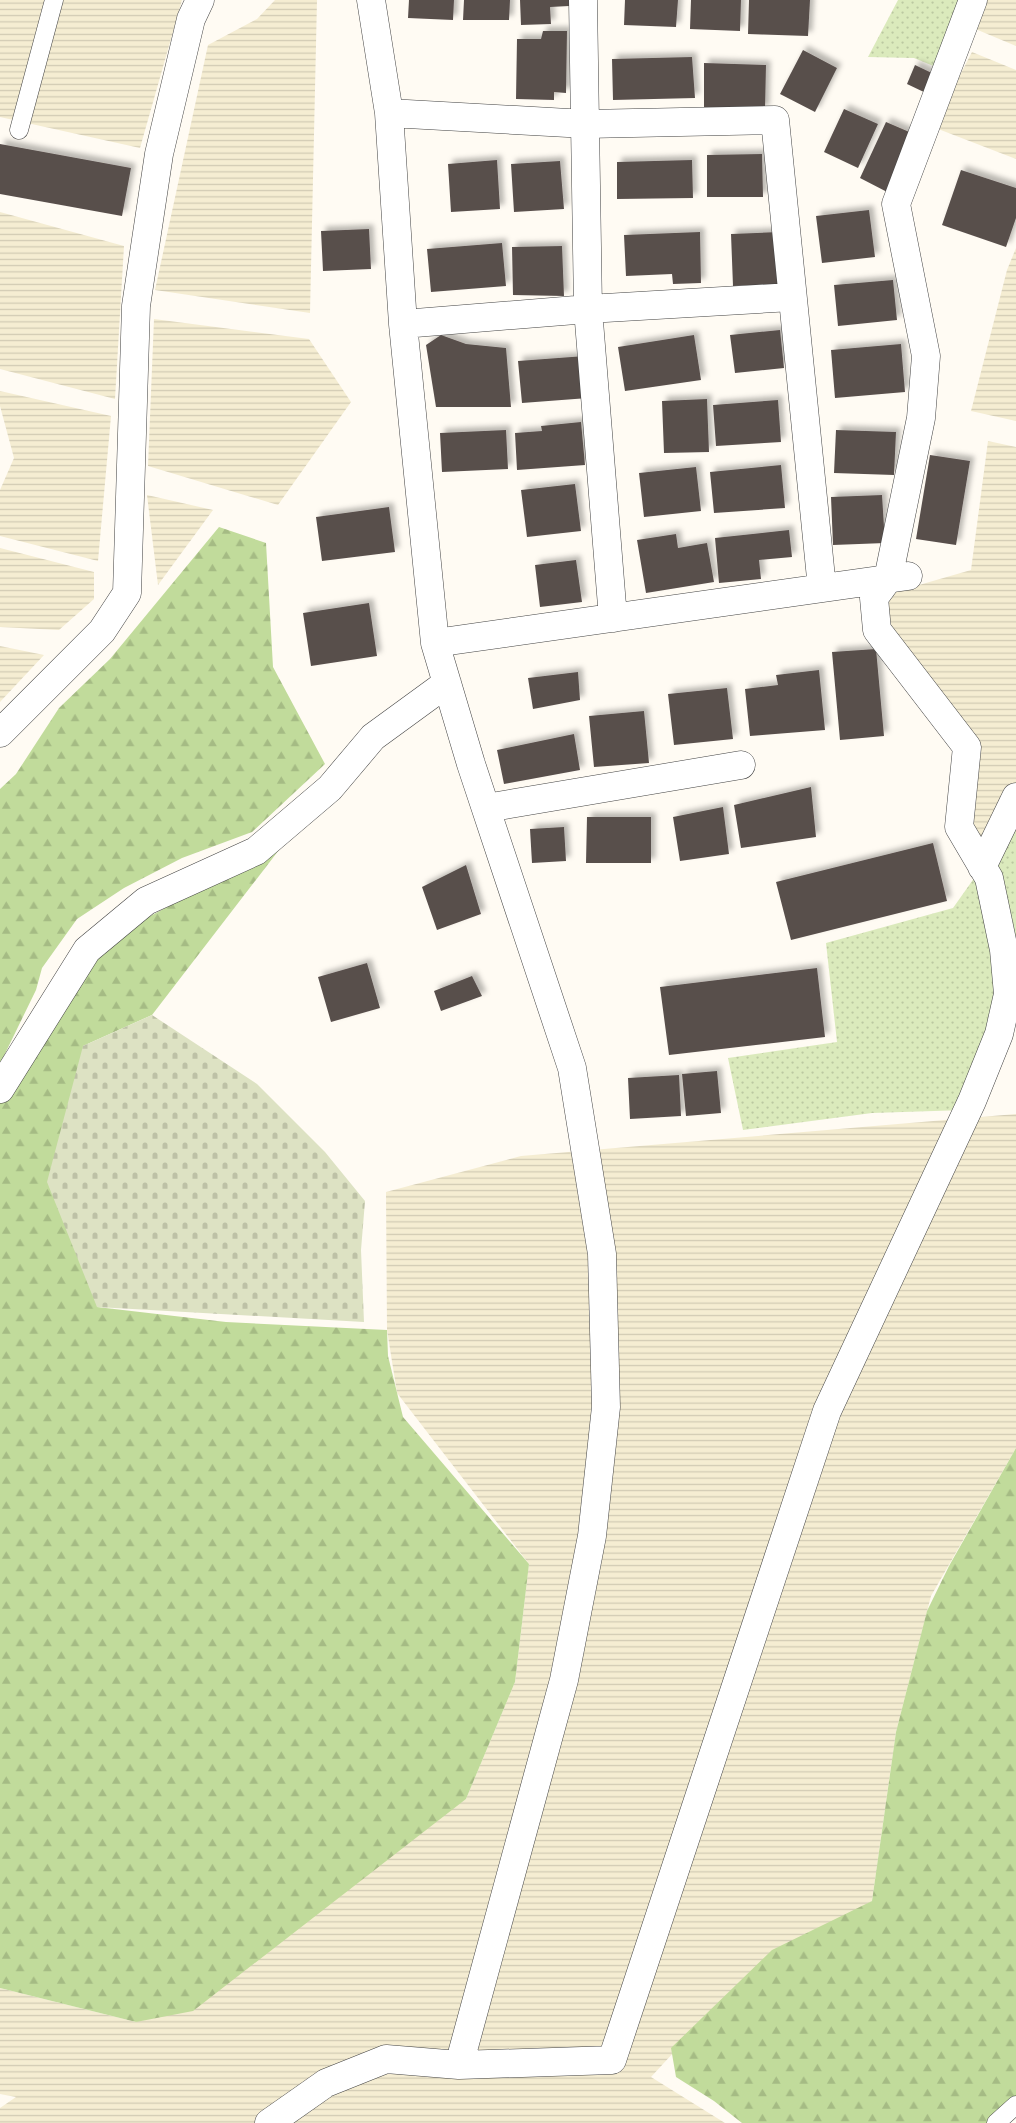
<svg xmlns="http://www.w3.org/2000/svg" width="1016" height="2123" font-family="'Libre Baskerville',serif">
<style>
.farmland{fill:url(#farmland-rules)}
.grass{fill:url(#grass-dots)}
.forest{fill:url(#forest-firs)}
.cemetery{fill:url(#cemetery-stones)}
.building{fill:#594f4c;filter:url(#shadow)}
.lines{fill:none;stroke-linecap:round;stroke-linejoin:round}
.service-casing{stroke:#434343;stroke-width:19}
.minor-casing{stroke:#434343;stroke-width:29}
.service{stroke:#fff;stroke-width:18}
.minor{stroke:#fff;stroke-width:28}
</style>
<defs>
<pattern id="farmland-rules" width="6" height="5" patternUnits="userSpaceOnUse" patternTransform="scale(1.25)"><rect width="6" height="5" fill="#f5edd2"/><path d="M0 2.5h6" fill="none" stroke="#d1cab3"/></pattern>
<pattern id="grass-dots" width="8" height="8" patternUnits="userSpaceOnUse" patternTransform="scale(1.25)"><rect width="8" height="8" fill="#dbeabc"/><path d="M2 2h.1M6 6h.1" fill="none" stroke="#bbc8a1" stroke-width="1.8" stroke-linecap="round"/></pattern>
<pattern id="forest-firs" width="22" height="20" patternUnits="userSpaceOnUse" patternTransform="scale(1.25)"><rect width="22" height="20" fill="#c1db9b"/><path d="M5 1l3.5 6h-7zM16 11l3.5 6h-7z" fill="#a5bb84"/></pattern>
<pattern id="cemetery-stones" width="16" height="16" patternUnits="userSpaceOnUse" patternTransform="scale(1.25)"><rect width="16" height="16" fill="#dde2c3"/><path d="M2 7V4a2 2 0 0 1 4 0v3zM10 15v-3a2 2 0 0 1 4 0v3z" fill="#bdc1a6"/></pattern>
<filter id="shadow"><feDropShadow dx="4.5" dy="-4.5" stdDeviation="2.5" flood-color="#0004"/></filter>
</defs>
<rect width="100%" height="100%" fill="#fffbf3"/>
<path class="farmland" d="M0,0h182l-42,148 -140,-31z
M275,0h42l-7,313 -155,-23 53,-245 49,-26z
M982,0h34v46l-43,-18z
M972,52l44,18v89l-83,-32z
M0,212l124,34 -9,153 -115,-30z
M1016,248v173l-45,-10 36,-141z
M154,319l155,20 42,63 -73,103 -130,-39z
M0,391l111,25 -13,145 -98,-25v-46l14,-32 -14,-52z
M988,441l28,6v338l-33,71 -24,-29 13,-84 -34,-34 -64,-111 97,-28z
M147,495l66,15 -55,75z
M0,548l94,24v27l-35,31 -59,-3z
M0,646l44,9 -44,47z
M1016,1114v334l-85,148 -35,136 -24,169 -138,86 -83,90 74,46h-725v-15l16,-11 -16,-3v-106l136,34 330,-223 49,-117 14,-118 -132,-171 -10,-63 -1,-138 135,-36z"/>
<path class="grass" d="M898,0h62l-24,67 -22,-9 -46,-1z
M1016,812v182l-51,116 -93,3 -129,17 -15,-72 109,-16 -11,-99 127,-35 29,-41z"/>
<path class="forest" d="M219,527l47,16 7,124 52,97 -73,68 -70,26 -58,30 -47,31 -35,49 -6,22 -36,74v-275l16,-15 43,-66 51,-49z
M282,846l-130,169 -69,31 14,261 129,15 161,8 1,26 15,61 126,147 -14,118 -49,117 -273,212 -57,11 -136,-34v-907l107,-142z
M1016,1448v666l-14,9h-260l-28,-22 -38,-24 -5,-29 101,-98 100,-49 24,-169 31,-121 22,-45z"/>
<path class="cemetery" d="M152,1015l105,69 68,68 40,49 -4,49 3,72 -267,-15 -50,-125 36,-136z"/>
<path class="building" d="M409,0h45l-1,20 -45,-2z
M464,0h46l-1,20h-46z
M520,0h49v6l-19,1 1,17 -30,1z
M625,0h53l-2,27 -52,-2z
M691,0h50l-1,31 -50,-2z
M749,0h61l-2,36 -60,-2z
M543,31h24l-1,62 -12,-1v8l-38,-1 1,-60h24z
M803,50l34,18 -22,44 -35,-18z
M692,57l3,41 -82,2 -1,-41z
M704,63l62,2 -1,45 -61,-1z
M915,65l21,10 -8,19 -21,-10z
M844,109l34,15 -20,44 -34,-16z
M886,122l35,15 -30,57 -31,-16z
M0,144l131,24 -9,48 -122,-22z
M762,154l1,43h-56v-42z
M497,160l3,49 -49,3 -3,-48z
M692,160l1,38 -76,1v-37z
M560,161l4,48 -50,3 -3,-48z
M961,170l55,18v30l-10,29 -64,-22z
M869,210l6,47 -53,6 -6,-47z
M369,229l2,40 -48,2 -2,-40z
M700,232l1,51 -28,1 -1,-10 -46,2 -2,-41z
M779,232l3,52 -49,2 -2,-52z
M502,243l4,43 -75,6 -4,-43z
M562,246l2,50 -51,-1 -1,-48z
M893,280l4,40 -59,6 -4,-41z
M780,330l4,38 -49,5 -5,-38z
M441,335l25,9 40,4 5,59h-75l-10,-62z
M694,335l7,45 -76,11 -7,-44z
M901,344l4,48 -70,6 -4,-48z
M585,356l3,42 -66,5 -4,-42z
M707,399l2,53 -45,1 -2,-52z
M778,400l3,42 -65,4 -3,-41z
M581,422l4,43 -68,5 -2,-37 27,-2 -1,-5z
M506,430l2,39 -66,3 -2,-39z
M836,430l60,2 -2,43 -60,-2z
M930,455l40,6 -14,84 -40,-6z
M781,465l4,43 -71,5 -4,-41z
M696,467l5,44 -57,6 -5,-44z
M575,484l6,47 -54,6 -6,-47z
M882,495l3,48 -52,2 -2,-48z
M389,507l6,45 -73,9 -6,-44z
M789,530l3,27 -33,3 2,19 -42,4 -4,-45z
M676,534l2,14 29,-5 7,39 -68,11 -9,-53z
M576,560l6,42 -42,5 -5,-42z
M369,603l8,53 -66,10 -8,-53z
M876,649l8,87 -44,4 -8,-88z
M819,670l6,60 -75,6 -5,-47 33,-4 -2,-10z
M578,672l2,28 -47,9 -5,-31z
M727,688l6,51 -59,6 -6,-51z
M644,711l5,52 -55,4 -5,-51z
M574,734l6,36 -76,14 -7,-34z
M811,787l5,50 -75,11 -7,-43z
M723,807l6,47 -49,7 -7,-44z
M587,817h64v46h-65z
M564,827l2,34 -34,2 -2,-34z
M933,843l14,58 -156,39 -15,-58z
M466,865l15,49 -44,16 -15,-43z
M367,963l13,45 -49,14 -13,-45z
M817,968l8,69 -156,18 -9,-68z
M472,976l10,20 -41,15 -7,-20z
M717,1071l4,42 -35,3 -4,-42z
M679,1075l2,41 -51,3 -2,-41z"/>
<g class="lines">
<g class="service-casing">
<path id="service" d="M19,130l35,-130
M996,2123l20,-18"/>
</g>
<g class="minor-casing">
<path id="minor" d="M371,0l18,113 14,211 32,319 36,121 101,304 30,186 4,153 -14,129 -28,144 -105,385
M583,0l5,309 25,309
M389,113l197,11 189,-4 47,468
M403,324l185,-15 204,-12
M435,643l473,-67
M0,733l102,-102 25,-38 9,-287 23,-152 32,-135 9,-19
M486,808l255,-43
M982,867l34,-70
M0,1089l87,-139 59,-49 110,-50 74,-63 43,-51 74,-54
M269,2123l57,-40 60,-24 73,6 153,-5 215,-649 145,-310 27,-67 9,-40 -4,-44 -15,-72 -30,-51 8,-80 -90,-117 -3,-32 14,-19 33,-161 5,-62 -30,-152 77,-204"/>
</g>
<use href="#service" class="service"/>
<use href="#minor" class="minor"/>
</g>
</svg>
